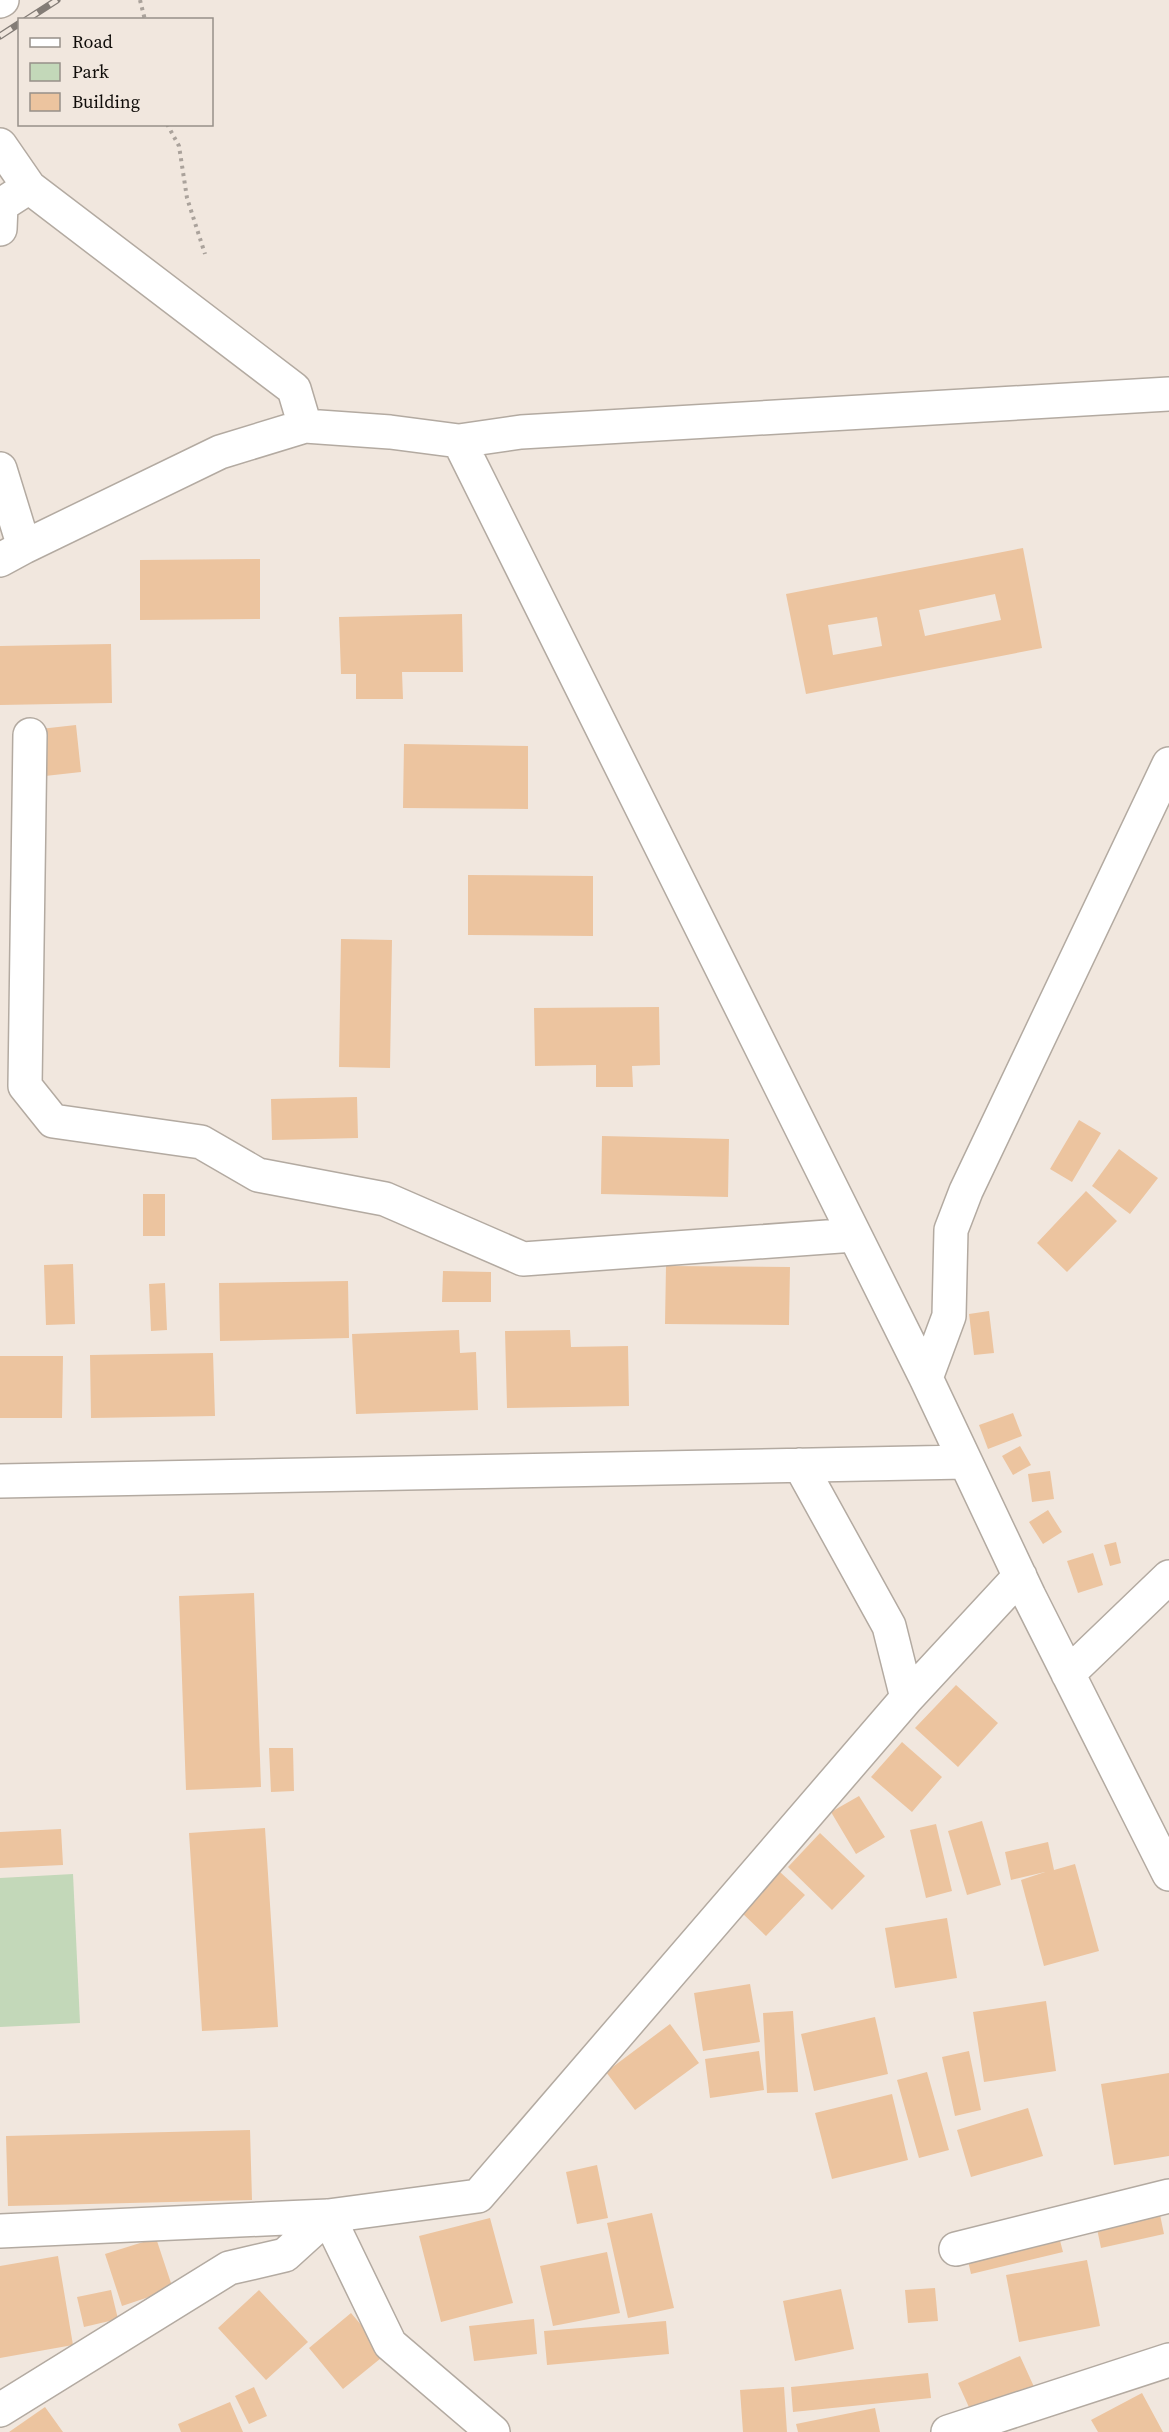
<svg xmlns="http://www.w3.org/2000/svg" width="1169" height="2432" font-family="'Source Serif 4',serif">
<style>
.green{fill:#c3d8b9}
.building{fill:#ecc49f;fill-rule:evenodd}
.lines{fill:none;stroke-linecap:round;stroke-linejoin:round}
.minor-casing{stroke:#b3aaa1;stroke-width:36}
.path{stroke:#aaa29b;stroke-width:4;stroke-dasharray:3 4.5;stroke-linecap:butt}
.minor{stroke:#fff;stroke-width:33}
.rail-casing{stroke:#837c76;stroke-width:7}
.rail{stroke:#f1e7de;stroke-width:4.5;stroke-dasharray:14;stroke-linecap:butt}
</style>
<rect width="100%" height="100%" fill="#f1e7de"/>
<path class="green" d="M73,1874l7,149 -80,4v-149z"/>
<path class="building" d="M1023,548l19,100 -236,46 -20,-100zM995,594l6,26 -76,16 -6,-26zM877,617l5,29 -49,9 -5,-30z
M260,559v60l-120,1v-60z
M462,614l1,58h-61l1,27h-47v-25h-15l-2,-57z
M111,644l1,59 -112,2v-59z
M76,725l5,47 -36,4 -5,-47z
M404,744l124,2v63l-125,-1z
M468,875l125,1v60l-125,-1z
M341,939l51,1 -2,128 -51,-1z
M659,1007l1,58 -28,1 1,21h-37v-22l-61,1 -1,-58z
M357,1097l1,41 -86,2 -1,-41z
M1079,1120l22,13 -29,49 -22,-13z
M602,1136l127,3 -1,58 -127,-3z
M1119,1149l39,29 -28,36 -38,-28z
M1086,1191l31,30 -50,51 -30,-29z
M143,1194h22v42h-22z
M73,1264l2,60 -29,1 -2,-60z
M666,1266l124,1 -1,58 -124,-1z
M443,1271l48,1v30h-49z
M348,1281l1,57 -129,3 -1,-58z
M165,1283l2,47 -16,1 -2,-47z
M989,1311l5,42 -20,2 -5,-41z
M459,1330l1,23 16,-1 2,58 -122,4 -4,-80z
M570,1330l1,17 57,-1 1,60 -122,2 -2,-77z
M213,1353l2,63 -124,2 -1,-63z
M0,1356h63l-1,62h-62z
M1013,1413l9,23 -34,13 -9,-24z
M1020,1446l11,19 -18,10 -11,-19z
M1050,1471l4,28 -22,3 -4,-28z
M1048,1510l14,22 -19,12 -14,-22z
M1116,1542l5,21 -11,3 -6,-21z
M1093,1553l10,32 -25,8 -11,-32z
M254,1593l7,194 -75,3 -7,-194z
M956,1685l42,38 -40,44 -43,-39z
M902,1742l40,35 -30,35 -41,-35z
M269,1748h24l1,43 -23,1z
M859,1796l26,41 -29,17 -25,-42z
M982,1821l19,64 -34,10 -19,-64z
M936,1824l16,67 -26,7 -16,-68z
M265,1828l13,199 -76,4 -13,-198z
M61,1829l2,36 -63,3v-36z
M820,1833l45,43 -33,34 -44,-43z
M1048,1842l6,28 21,-6 24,87 -55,15 -23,-86 24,-8 -34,8 -6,-28z
M780,1872l25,23 -39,41 -24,-23z
M947,1918l10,60 -62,10 -10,-60z
M750,1984l10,58 -57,9 -9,-58z
M1046,2001l10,70 -72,11 -11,-70z
M793,2011l5,81 -31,1 -4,-80z
M875,2017l13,57 -74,17 -13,-57z
M670,2024l29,39 -64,47 -29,-38z
M759,2051l5,39 -54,8 -5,-39z
M969,2051l12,59 -26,6 -13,-59z
M927,2072l22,78 -30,8 -22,-78z
M1169,2073v83l-55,9 -13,-81z
M892,2094l16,66 -76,19 -17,-66z
M1028,2108l15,48 -72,21 -14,-47z
M250,2130l2,70 -244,6 -2,-70z
M597,2165l11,53 -31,6 -11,-52z
M1158,2205l6,29 -63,14 -6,-29z
M652,2213l22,95 -46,10 -21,-95z
M490,2218l23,85 -72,19 -22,-86z
M1057,2229l6,23 -92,22 -5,-22z
M156,2238l17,51 -51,17 -17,-52z
M607,2252l13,61 -67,13 -13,-60z
M58,2256l15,89 -73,13v-92z
M1087,2260l13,66 -81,16 -13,-67z
M935,2288l3,33 -30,2 -3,-33z
M841,2289l13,60 -59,12 -12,-60z
M111,2290l7,29 -34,8 -7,-30z
M259,2290l49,52 -42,38 -48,-52z
M351,2313l35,41 -43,35 -34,-41z
M534,2319l3,35 -63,7 -5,-35z
M666,2321l3,33 -122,11 -3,-34z
M1020,2356l15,33 -62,27 -15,-33z
M928,2373l3,25 -138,14 -2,-25z
M254,2387l13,29 -18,8 -14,-28z
M784,2387l3,45h-44l-3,-42z
M1142,2393l21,39h-65l-7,-12z
M230,2402l13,30h-62l-3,-8z
M45,2407l18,25h-54z
M875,2408l5,24h-82l-2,-8z"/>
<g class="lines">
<g class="minor-casing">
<path id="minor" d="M0,1l2,-1
M0,145l29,42 265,202 11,37
M0,229l1,-24 28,-18
M459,441l62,-9 648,-38
M0,469l24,78
M0,560l24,-13 196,-95 85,-26 85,6 69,9 467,937 103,218 140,278
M30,735l-5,351 28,35 148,21 57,33 127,24 138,60 331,-24
M926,1378l23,-62 2,-86 15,-39 203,-427
M800,1465l89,161 18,72
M0,1481l965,-19
M1068,1674l101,-97
M0,2231l328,-15 150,-20 429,-498 113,-122
M956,2249l213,-53
M0,2410l229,-142 56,-13 43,-39 62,128 103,88
M948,2432l221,-72"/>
</g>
<path class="path" d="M140,0l5,20
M167,124l12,22 8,52 18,56"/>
<use href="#minor" class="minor"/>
<g class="rail-casing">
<path id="rail" d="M26,20l31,-20
M0,36l20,-13"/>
</g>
<use href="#rail" class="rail"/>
</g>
<rect x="18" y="18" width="195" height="108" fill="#f1e7de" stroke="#979089" stroke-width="1.5"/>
<rect x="30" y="38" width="30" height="9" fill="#ffffff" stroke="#979089" stroke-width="1.5"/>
<text x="72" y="48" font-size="18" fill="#100d0a">Road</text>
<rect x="30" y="63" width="30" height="18" fill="#c3d8b9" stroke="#979089" stroke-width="1.5"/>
<text x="72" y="78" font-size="18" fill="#100d0a">Park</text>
<rect x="30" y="93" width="30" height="18" fill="#ecc49f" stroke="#979089" stroke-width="1.5"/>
<text x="72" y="108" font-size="18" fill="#100d0a">Building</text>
</svg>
